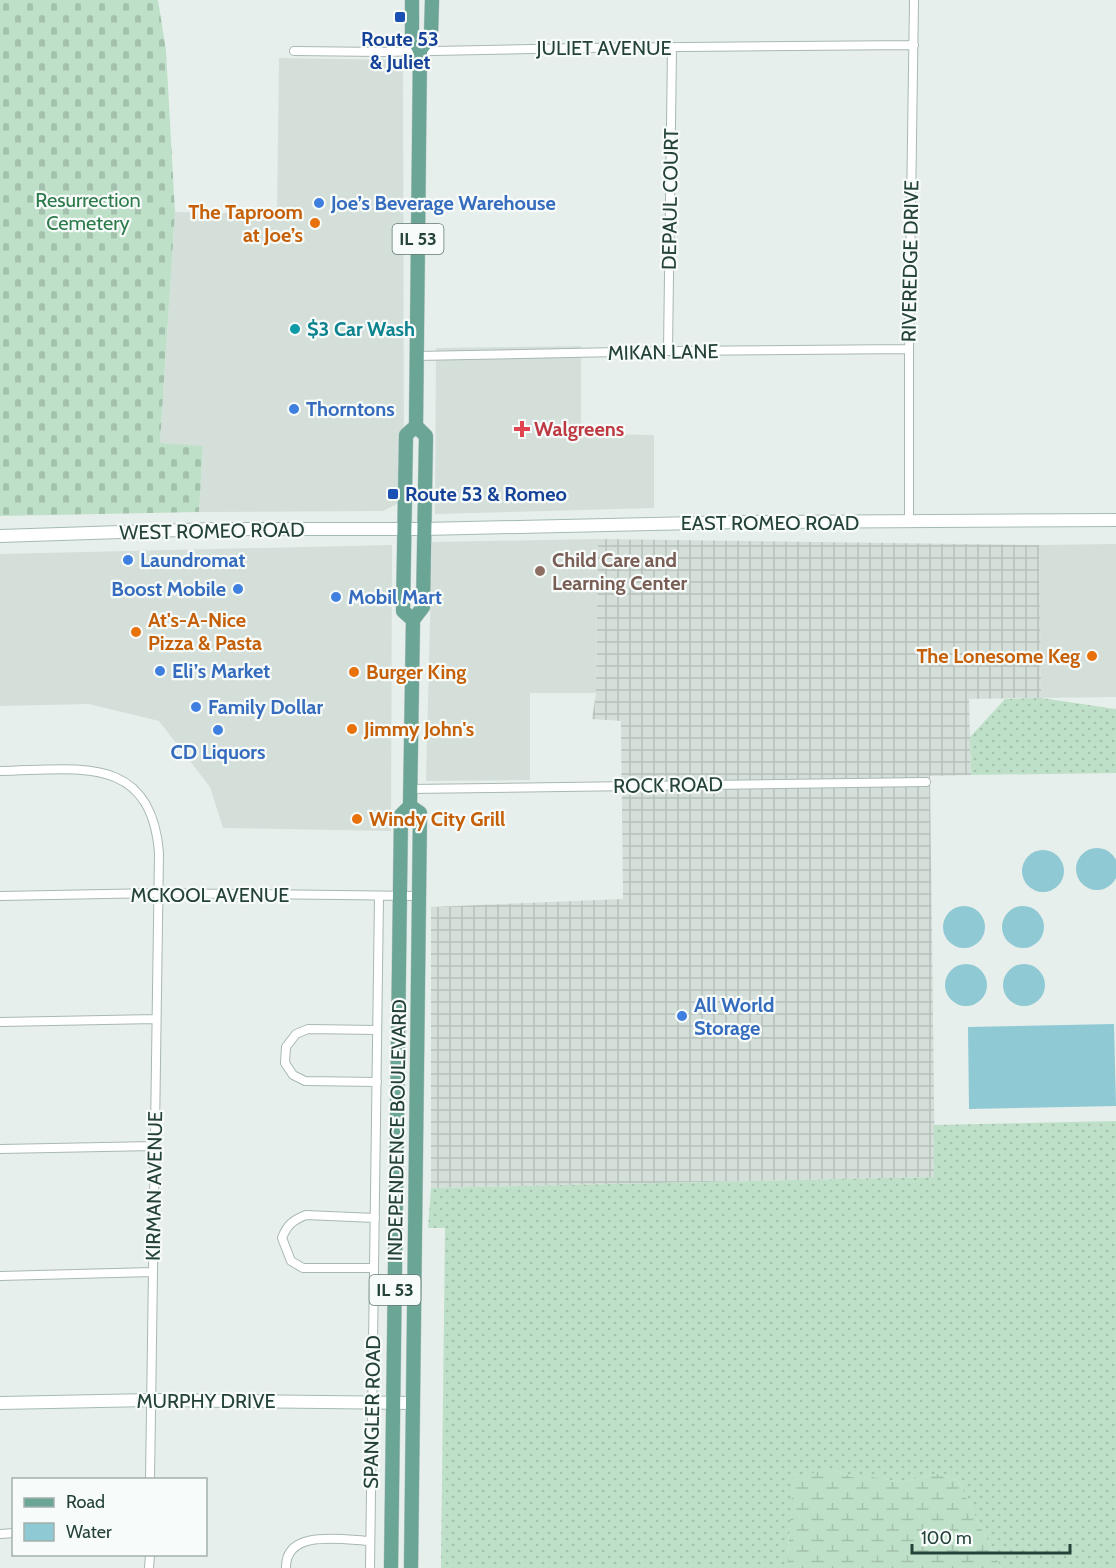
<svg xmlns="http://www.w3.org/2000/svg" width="1116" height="1568" font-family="Cabin,sans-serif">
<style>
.built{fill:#d4dfda}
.industrial{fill:url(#industrial-grid)}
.grass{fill:url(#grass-dots)}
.wetland{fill:url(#wetland-marsh)}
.cemetery{fill:url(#cemetery-stones)}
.water{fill:#8ec9d4}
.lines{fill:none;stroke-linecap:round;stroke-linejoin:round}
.street-casing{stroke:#a8b8b2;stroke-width:10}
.secondary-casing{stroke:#a4bbb3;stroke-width:14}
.primary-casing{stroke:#c2cac8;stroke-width:15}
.street{stroke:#fff;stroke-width:8}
.secondary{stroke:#fff;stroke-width:12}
.primary{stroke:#6aa596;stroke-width:14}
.transit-dot{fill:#1a4fb4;stroke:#f7fbf9;stroke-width:2}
.shop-dot{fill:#3f7fe0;stroke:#f7fbf9;stroke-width:2}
.food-dot{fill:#e8710a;stroke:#f7fbf9;stroke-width:2}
.culture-dot{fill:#0f9aa8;stroke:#f7fbf9;stroke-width:2}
.health-dot{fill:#e0444e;stroke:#f7fbf9;stroke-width:2}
.education-dot{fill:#8d6e63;stroke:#f7fbf9;stroke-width:2}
.labels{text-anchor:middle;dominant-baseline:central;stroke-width:4.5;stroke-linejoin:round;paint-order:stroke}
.shield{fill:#f7fbf9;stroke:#637a73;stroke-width:1.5}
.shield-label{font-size:18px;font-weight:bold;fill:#24423a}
.transit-label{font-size:20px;font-weight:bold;fill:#164399;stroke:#f7fbf9}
.street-label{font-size:20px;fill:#24423a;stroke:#f7fbf9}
.park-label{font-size:20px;fill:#2d7a4b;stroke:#f7fbf9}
.shop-label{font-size:20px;font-weight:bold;fill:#366cbe;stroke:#f7fbf9;text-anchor:start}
.food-label{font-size:20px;font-weight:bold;fill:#c56008;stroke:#f7fbf9;text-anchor:start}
.culture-label{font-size:20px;font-weight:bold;fill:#0d838f;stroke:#f7fbf9;text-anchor:start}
.health-label{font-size:20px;font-weight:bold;fill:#be3a42;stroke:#f7fbf9;text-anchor:start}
.education-label{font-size:20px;font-weight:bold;fill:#785e54;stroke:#f7fbf9;text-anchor:start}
</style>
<defs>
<pattern id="industrial-grid" width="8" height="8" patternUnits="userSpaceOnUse" patternTransform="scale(1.5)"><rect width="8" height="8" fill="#d4dfda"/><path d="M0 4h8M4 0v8" fill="none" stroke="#b6c1bc"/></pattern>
<pattern id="grass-dots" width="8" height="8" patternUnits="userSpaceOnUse" patternTransform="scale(1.5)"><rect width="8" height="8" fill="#bfe0c8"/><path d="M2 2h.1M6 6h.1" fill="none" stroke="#a4c1ad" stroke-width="1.8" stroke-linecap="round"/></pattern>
<pattern id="wetland-marsh" width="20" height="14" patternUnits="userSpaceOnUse" patternTransform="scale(1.5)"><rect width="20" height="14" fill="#bfe0c8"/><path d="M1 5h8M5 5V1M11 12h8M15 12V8" fill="none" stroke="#a4c1ad"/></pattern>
<pattern id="cemetery-stones" width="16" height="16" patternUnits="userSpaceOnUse" patternTransform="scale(1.5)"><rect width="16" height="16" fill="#bfe0c8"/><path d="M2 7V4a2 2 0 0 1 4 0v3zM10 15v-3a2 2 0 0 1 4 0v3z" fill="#a4c1ad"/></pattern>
</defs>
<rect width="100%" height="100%" fill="#e6efeb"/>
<path class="built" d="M279,58l124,2 1,429 -7,15 -14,7 -184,1 4,-65 -43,-4 15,-231 102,2z
M581,346v88l73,1v73l-219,6 1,-166z
M598,539l-2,154h-66v87l-104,1 6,-239z
M1116,544v153l-75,1 -2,-153z
M392,545l-1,286 -168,-3 -13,-41 -51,-66 -70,-17 -89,2v-152z"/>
<path class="industrial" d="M598,539l441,6 2,153 -72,1 2,76 -41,1 5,401 -504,11v-281l192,-8 -2,-178 -29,-2 4,-26z"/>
<path class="grass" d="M1041,698l75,11v64l-145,2 -1,-38 35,-38z
M1116,1121v447h-115l-43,-87 -17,-8 -40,9 -29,-5h-20l-20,-8 -43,65 -2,34h-346l4,-340h-17l3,-40 503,-11v-52z"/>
<path class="wetland" d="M832,1469l20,8h20l29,5 40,-9 17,8 43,87h-214l6,-91z"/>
<path class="cemetery" d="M0,0h158l8,51 9,161 -15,231 43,3 -4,66 -199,4z"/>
<path class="water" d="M1076 869a21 21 0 1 1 42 0a21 21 0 1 1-42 0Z
M1022 871a21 21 0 1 1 42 0a21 21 0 1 1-42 0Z
M1002 927a21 21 0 1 1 42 0a21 21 0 1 1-42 0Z
M943 927a21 21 0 1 1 42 0a21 21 0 1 1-42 0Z
M945 985a21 21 0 1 1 42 0a21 21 0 1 1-42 0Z
M1003 985a21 21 0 1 1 42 0a21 21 0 1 1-42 0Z
M1114,1024l2,82 -147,3 -1,-82z"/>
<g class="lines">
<g class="street-casing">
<path id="street" d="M294,51l88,1 198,-4 334,-3
M668,351l4,-303
M416,356l252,-5 241,-2
M909,522v-173l5,-349
M0,771c76,-1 151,-19 159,82l-9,627
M411,789l515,-7
M0,896l158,-3 261,3
M0,1022l156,-3
M377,1082l-72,-1 -12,-6 -8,-12 1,-16 10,-13 12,-5 69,1
M0,1149l155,-3
M374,1268h-71l-12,-7 -9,-23c5,-13 11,-18 24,-23l69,3
M0,1276l153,-4
M0,1534l14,-1
M149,1568l1,-14
M286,1568c-1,-40 58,-28 84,-27
M370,1568l9,-672"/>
</g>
<g class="secondary-casing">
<path id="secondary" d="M0,536l212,-7h212l316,-7 376,-2
M0,1403l151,-3 262,3"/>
</g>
<g class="primary-casing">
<path id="primary" d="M420,50l11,-15 1,-35
M413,620l-10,-9 3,-176 10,-9
M410,806l10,7 -9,755
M391,1568l10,-753 9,-9 3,-186 10,-13 3,-171 -10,-10 4,-376 -8,-14v-36"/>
</g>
<use href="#street" class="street"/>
<use href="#secondary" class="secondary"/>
<use href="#primary" class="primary"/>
</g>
<g class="transit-dot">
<rect x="394" y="11" width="12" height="12" rx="3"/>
<rect x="387" y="488" width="12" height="12" rx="3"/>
</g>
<g class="shop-dot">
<circle cx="319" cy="203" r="6"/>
<circle cx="294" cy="409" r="6"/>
<circle cx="128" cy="560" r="6"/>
<circle cx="238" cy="589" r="6"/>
<circle cx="336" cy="597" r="6"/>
<circle cx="160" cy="671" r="6"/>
<circle cx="196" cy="707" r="6"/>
<circle cx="218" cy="730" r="6"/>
<circle cx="682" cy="1016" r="6"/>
</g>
<g class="food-dot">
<circle cx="315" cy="223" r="6"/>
<circle cx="136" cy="632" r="6"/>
<circle cx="1092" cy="656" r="6"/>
<circle cx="354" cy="672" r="6"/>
<circle cx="352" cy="729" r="6"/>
<circle cx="357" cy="819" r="6"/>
</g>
<circle class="culture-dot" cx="295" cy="329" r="6"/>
<path class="health-dot" d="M519 420h6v6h6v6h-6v6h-6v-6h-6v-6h6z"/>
<circle class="education-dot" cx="540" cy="571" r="6"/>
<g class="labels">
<g class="shield">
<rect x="392.5" y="224" width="51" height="30" rx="4.5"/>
<rect x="369.5" y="1275" width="51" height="30" rx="4.5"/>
</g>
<g class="shield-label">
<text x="418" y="239">IL 53</text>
<text x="395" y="1290">IL 53</text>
</g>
<g class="transit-label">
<text x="400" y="39">Route 53<tspan x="400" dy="23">&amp; Juliet</tspan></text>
<text x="405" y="494" text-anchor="start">Route 53 &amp; Romeo</text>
</g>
<g class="street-label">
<text x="604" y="48">JULIET AVENUE</text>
<text transform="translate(670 199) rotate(-89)">DEPAUL COURT</text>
<text transform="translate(910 261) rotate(-89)">RIVEREDGE DRIVE</text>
<text transform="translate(663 352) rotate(-1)">MIKAN LANE</text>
<text x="770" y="523">EAST ROMEO ROAD</text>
<text transform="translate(212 531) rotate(-1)">WEST ROMEO ROAD</text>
<text transform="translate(668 785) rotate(-1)">ROCK ROAD</text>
<text x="210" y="895">MCKOOL AVENUE</text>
<text transform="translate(397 1130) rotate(-89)">INDEPENDENCE BOULEVARD</text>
<text transform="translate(154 1186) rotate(-89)">KIRMAN AVENUE</text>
<text x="206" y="1401">MURPHY DRIVE</text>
<text transform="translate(372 1412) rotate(-89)">SPANGLER ROAD</text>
</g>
<g class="park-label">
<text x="88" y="200">Resurrection<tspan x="88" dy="23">Cemetery</tspan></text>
</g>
<g class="shop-label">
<text x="331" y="203">Joe’s Beverage Warehouse</text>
<text x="306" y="409">Thorntons</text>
<text x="140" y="560">Laundromat</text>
<text x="226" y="589" text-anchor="end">Boost Mobile</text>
<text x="348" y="597">Mobil Mart</text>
<text x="172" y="671">Eli’s Market</text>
<text x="208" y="707">Family Dollar</text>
<text x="218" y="752" text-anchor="middle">CD Liquors</text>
<text x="694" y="1005">All World<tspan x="694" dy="23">Storage</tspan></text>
</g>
<g class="food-label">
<text x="303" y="212" text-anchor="end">The Taproom<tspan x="303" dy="23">at Joe’s</tspan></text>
<text x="148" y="620">At's-A-Nice<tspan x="148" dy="23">Pizza &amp; Pasta</tspan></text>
<text x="1080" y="656" text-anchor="end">The Lonesome Keg</text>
<text x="366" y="672">Burger King</text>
<text x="364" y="729">Jimmy John's</text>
<text x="369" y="819">Windy City Grill</text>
</g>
<g class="culture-label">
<text x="307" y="329">$3 Car Wash</text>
</g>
<g class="health-label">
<text x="534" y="429">Walgreens</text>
</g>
<g class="education-label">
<text x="552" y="560">Child Care and<tspan x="552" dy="23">Learning Center</tspan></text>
</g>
</g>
<rect x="12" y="1478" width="195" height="78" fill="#f7fbf9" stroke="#a3b1ad" stroke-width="1.5"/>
<rect x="24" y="1498" width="30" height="9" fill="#6aa596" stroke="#a3b1ad" stroke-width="1.5"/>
<text x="66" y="1508" font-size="18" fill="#24423a">Road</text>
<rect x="24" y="1523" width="30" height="18" fill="#8ec9d4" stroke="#a3b1ad" stroke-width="1.5"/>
<text x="66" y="1538" font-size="18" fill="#24423a">Water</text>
<path d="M912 1544v9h158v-9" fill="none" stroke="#24423a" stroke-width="3"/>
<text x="921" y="1544" font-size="18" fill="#24423a" stroke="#f7fbf9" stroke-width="4.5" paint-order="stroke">100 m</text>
</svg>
